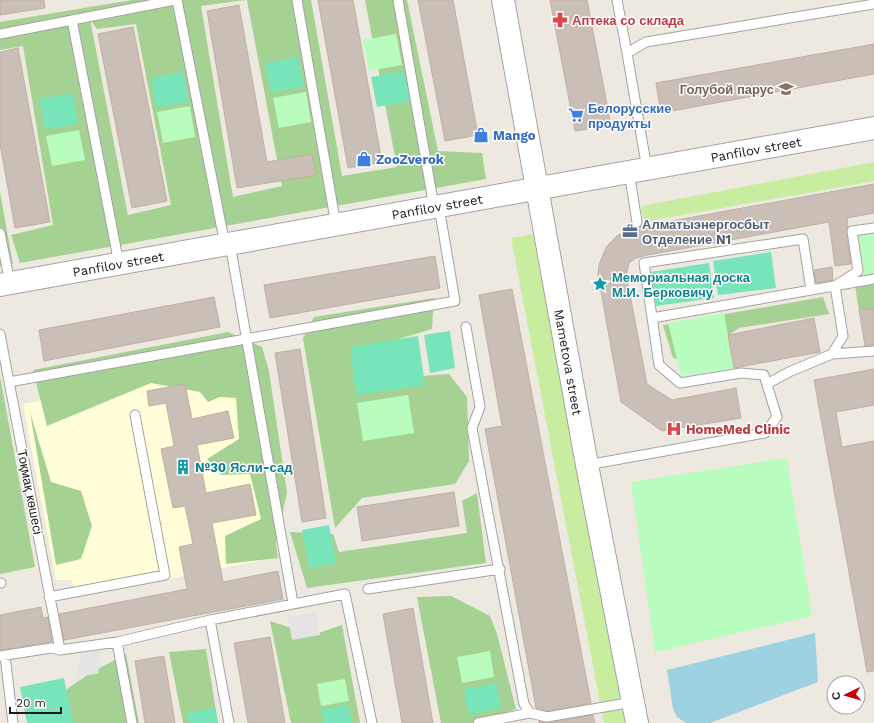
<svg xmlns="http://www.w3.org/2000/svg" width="874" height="723" font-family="'Work Sans',sans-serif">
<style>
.education{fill:#fffed9}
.grass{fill:#c8eda1}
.forest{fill:#a5d192;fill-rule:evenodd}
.park{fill:#b8fdbd}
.pitch{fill:#77e4b9}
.parking{fill:#e4e4e4}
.water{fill:#9dd2e0}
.building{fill:#cabfb6;stroke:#c1afa2}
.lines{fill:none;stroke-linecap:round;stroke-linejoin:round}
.service-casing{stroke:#a3a3a3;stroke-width:11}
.tertiary-casing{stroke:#a3a3a3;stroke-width:24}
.service{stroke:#fff;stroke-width:9}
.tertiary{stroke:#fff;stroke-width:22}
.labels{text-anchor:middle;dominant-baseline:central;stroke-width:3;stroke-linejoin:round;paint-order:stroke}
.health-label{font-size:13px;font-weight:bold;fill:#be3a42;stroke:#fff;text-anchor:start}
.education-label{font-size:13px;font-weight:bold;fill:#785e54;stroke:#fff;text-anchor:end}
.shop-label{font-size:13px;font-weight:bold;fill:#366cbe;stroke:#fff;text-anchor:start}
.street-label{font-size:13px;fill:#1c1c1c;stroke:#fff}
.service-label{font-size:13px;font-weight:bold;fill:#4e5e75;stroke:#fff;text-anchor:start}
.culture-label{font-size:13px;font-weight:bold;fill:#0d838f;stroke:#fff;text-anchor:start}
</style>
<rect width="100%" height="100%" fill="#eee9e0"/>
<path class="education" d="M234,362l35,197 -193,38 -4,-17h-16l-33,-176z"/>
<path class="grass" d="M874,162v19l-230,41 -3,-16z
M533,234l93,489h-22l-93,-485z"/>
<path class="forest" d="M132,0h113l-44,6 32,191 49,-11 -35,-186h64l31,176 55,-9 -32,-167h42l31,151 44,2 4,26 -466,84 -9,-28 42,-10 -30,-179 -23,4v-28zM90,19l7,10 39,-5 35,181 -43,10 1,6z
M0,192l13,72 -13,2z
M874,283v25l-15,2 -4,-24z
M823,297l6,17 -90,14 -19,13 -21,26 -26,-9 -10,-33z
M434,298l-2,31 -80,24 30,26 67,-5 18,23 2,64 -14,23 -93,14 -27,30 -32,-190 11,-21z
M228,332l34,15 7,24 18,122 -11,50 2,15 -52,6 -1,-28 36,-17 -11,-45 -29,1 -14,-16 32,-20 -3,-41 -16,-1 -12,5 -8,-10 -49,-9 -104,43 -14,-56z
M0,376l35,191 -35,7z
M30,412l21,70 30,9 11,35 -11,33 -25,6z
M477,493l9,70 -179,25 -17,-56 43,2 6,18 128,-19 -5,-32z
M451,596l39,20 7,18 19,75 -44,14h-31l-24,-126z
M270,621l43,14 29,-10 18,98h-69z
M206,649l12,74h-35l-14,-71z
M126,654l13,69h-87l12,-32 28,-19z"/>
<path class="park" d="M396,34l6,31 -33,6 -6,-31z
M306,92l5,30 -32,6 -6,-30z
M190,106l5,31 -32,6 -6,-31z
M79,130l6,30 -33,6 -6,-30z
M874,233v44l-9,2 -7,-43z
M724,313l10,55 -53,8 -13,-53z
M408,395l6,38 -51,8 -6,-38z
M787,458l25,158 -157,36 -24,-170z
M490,651l4,26 -32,6 -5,-26z
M345,679l4,22 -28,5 -4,-22z"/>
<path class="pitch" d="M298,57l6,30 -33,6 -6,-30z
M404,71l6,30 -33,6 -6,-30z
M183,72l6,30 -33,6 -5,-30z
M72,93l6,31 -33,6 -6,-31z
M771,252l5,36 -58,7 -5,-34z
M709,263l5,35 -58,8 -5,-34z
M450,331l5,37 -25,5 -6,-38z
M418,336l7,49 -69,10 -6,-48z
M329,525l7,38 -27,5 -7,-38z
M64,678l9,45h-46l-7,-36z
M496,683l5,25 -32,7 -5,-26z
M349,705l3,18h-28l-3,-14z
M215,708l3,15h-29l-2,-10z"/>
<path class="parking" d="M316,613l4,22 -28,5 -4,-23z
M102,644l-4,30 -21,2 5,-29z"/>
<path class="water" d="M815,633l3,49 -108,41h-24l-9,-6 -4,-8 -6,-39z"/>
<path class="building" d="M0,0h44l1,8 -45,7z
M318,0h35l29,162 -34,6z
M418,0h35l25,135 -33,6z
M550,0h37l24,125 -36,6z
M239,5l28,157 45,-8 4,21 -79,13 -30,-177z
M133,27l34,174 -35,7 -34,-174z
M874,44v30l-213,39 -5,-30z
M18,48l32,174 -35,6 -15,-84v-92z
M874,184v29l-27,5 1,9 -2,5 5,32 -16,2 -6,-44 -181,33 -12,3 -7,5 -2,9v7l20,105 25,16 64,-12 5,30 -79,13 -41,-29 -23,-127 1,-10 7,-18 11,-11 16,-8z
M435,256l5,32 -170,30 -6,-33z
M832,267l1,13 -17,3 -2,-13z
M512,289l79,414 -44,8 -11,-3 -51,-279 17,-3 -23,-131z
M214,297l6,30 -176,34 -5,-31z
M874,308v37l-9,1 -6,-36z
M814,318l6,34 -86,16 -6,-33z
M300,349l26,169 -24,4 -27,-169z
M874,369v36l-38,7 6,35 32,-6v230l-7,1 -53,-292z
M185,384l7,35 36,-8 6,27 -37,7 9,48 44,-9 6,31 -44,8 11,59 55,-11 5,28 -219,41 -5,-26 128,-25 -8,-42 14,-3 -8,-38 -12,2 -12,-59 13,-3 -8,-43 -17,3 -2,-15z
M454,492l5,34 -97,15 -5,-34z
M41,607l2,11 5,-1 4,25 -52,8v-35z
M413,608l20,115h-31l-19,-109z
M270,637l15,86h-37l-14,-80z
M164,656l11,67h-30l-10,-62z
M593,715l2,8h-56v-2l9,2z"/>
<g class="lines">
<g class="service-casing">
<path id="service" d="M177,0l48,245
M297,0l39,225
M398,0l36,207
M617,0l10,53
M72,20l47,244
M0,34l175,-34
M647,169l-20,-116 19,-11 228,-38
M629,172l8,50
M0,233l10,50
M230,244l63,359
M652,318l222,-39
M466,327l14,80 -8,21 52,276 6,9 17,4 86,-15
M0,334l60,316
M832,354l42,-3
M9,382l446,-81 -16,-94
M767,384l22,-12 43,-18 11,-18 -8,-50 23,-15 -6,-40 22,-3
M587,465l178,-32 12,-16 -13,-42 -23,-2 -61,10 -21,-18 -15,-102 159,-24 8,51
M0,583h1
M368,589l132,-20
M49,597l116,-22 -30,-160
M210,620l19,103
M117,642l15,81
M0,656l51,-8 9,2 57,-8 93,-22 135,-26 27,129
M5,656l8,67
M478,723l52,-10"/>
</g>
<g class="tertiary-casing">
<g id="tertiary">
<path id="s1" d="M503,0l84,465 50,258"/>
<path id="s2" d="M0,285l874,-157"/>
</g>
</g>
<use href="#service" class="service"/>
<use href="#tertiary" class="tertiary"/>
</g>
<defs>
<g id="pharmacy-bare" transform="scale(1.2)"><path d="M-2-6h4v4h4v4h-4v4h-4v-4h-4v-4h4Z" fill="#e0444e" stroke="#fff" stroke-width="2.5" paint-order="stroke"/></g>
<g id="school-bare" transform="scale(1.2)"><path d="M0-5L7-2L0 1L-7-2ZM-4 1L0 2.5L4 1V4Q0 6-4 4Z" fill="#8d6e63" stroke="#fff" stroke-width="2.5" paint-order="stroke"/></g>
<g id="supermarket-bare" transform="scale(1.2)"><path d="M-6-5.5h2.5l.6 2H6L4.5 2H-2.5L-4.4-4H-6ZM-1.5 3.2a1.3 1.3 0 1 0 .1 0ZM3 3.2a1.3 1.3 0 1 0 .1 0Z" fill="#3f7fe0" stroke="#fff" stroke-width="2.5" paint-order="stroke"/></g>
<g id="shop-bare" transform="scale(1.2)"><path d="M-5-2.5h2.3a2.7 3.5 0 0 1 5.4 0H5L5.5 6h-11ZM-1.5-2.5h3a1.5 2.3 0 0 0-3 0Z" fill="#3f7fe0" stroke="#fff" stroke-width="2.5" paint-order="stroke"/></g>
<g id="office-bare" transform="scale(1.2)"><path d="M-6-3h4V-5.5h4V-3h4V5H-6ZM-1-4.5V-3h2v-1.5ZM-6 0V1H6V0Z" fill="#5c6f8a" stroke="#fff" stroke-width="2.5" paint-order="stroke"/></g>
<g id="sight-bare" transform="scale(1.2)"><path d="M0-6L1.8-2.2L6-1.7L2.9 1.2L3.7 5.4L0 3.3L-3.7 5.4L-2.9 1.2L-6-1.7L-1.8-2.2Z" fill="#0f9aa8" stroke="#fff" stroke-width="2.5" paint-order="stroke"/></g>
<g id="hospital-bare" transform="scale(1.2)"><path d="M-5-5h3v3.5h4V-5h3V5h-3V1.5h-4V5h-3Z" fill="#e0444e" stroke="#fff" stroke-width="2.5" paint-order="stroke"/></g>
<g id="building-bare" transform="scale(1.2)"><path d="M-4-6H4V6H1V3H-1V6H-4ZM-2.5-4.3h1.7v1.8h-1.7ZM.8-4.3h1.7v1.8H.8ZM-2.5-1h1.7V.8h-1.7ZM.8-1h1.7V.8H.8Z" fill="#0f9aa8" stroke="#fff" stroke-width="2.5" paint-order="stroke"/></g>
</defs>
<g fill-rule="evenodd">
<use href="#pharmacy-bare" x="560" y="20"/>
<use href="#school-bare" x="786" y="89"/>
<use href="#supermarket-bare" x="576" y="115"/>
<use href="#shop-bare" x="481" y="135"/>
<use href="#shop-bare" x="364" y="159"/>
<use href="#office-bare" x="630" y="231"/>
<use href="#sight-bare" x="600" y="284"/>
<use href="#hospital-bare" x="674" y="429"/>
<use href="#building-bare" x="183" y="467"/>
</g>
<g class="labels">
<g class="health-label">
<text x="572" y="20">Аптека со склада</text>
<text x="686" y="429">HomeMed Clinic</text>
</g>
<g class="education-label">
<text x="774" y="89">Голубой парус</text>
</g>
<g class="shop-label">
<text x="588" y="108">Белорусские<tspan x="588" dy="15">продукты</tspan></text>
<text x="493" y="135">Mango</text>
<text x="376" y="159">ZooZverok</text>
</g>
<g class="street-label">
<text stroke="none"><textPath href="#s2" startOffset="768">Panfilov street</textPath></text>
<text stroke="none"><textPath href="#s2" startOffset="444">Panfilov street</textPath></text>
<text stroke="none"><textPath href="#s2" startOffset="120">Panfilov street</textPath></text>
<text stroke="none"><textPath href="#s1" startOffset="368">Mametovа street</textPath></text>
<text transform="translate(30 492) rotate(79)">Тоқмақ көшесі</text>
</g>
<g class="service-label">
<text x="642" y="224">Алматыэнергосбыт<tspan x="642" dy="15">Отделение N1</tspan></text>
</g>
<g class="culture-label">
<text x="612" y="277">Мемориальная доска<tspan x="612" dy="15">М.И. Берковичу</tspan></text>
<text x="195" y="467">№30 Ясли-сад</text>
</g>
</g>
<g transform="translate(846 695) rotate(265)"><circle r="19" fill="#ffffff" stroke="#a4a4a4"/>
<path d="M0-3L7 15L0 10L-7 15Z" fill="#c80003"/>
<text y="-6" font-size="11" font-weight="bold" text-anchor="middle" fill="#1c1c1c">С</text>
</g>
<path d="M10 707v6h51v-6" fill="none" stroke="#1c1c1c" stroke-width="2"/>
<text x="16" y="707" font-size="12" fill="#1c1c1c" stroke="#ffffff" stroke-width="3" paint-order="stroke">20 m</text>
</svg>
